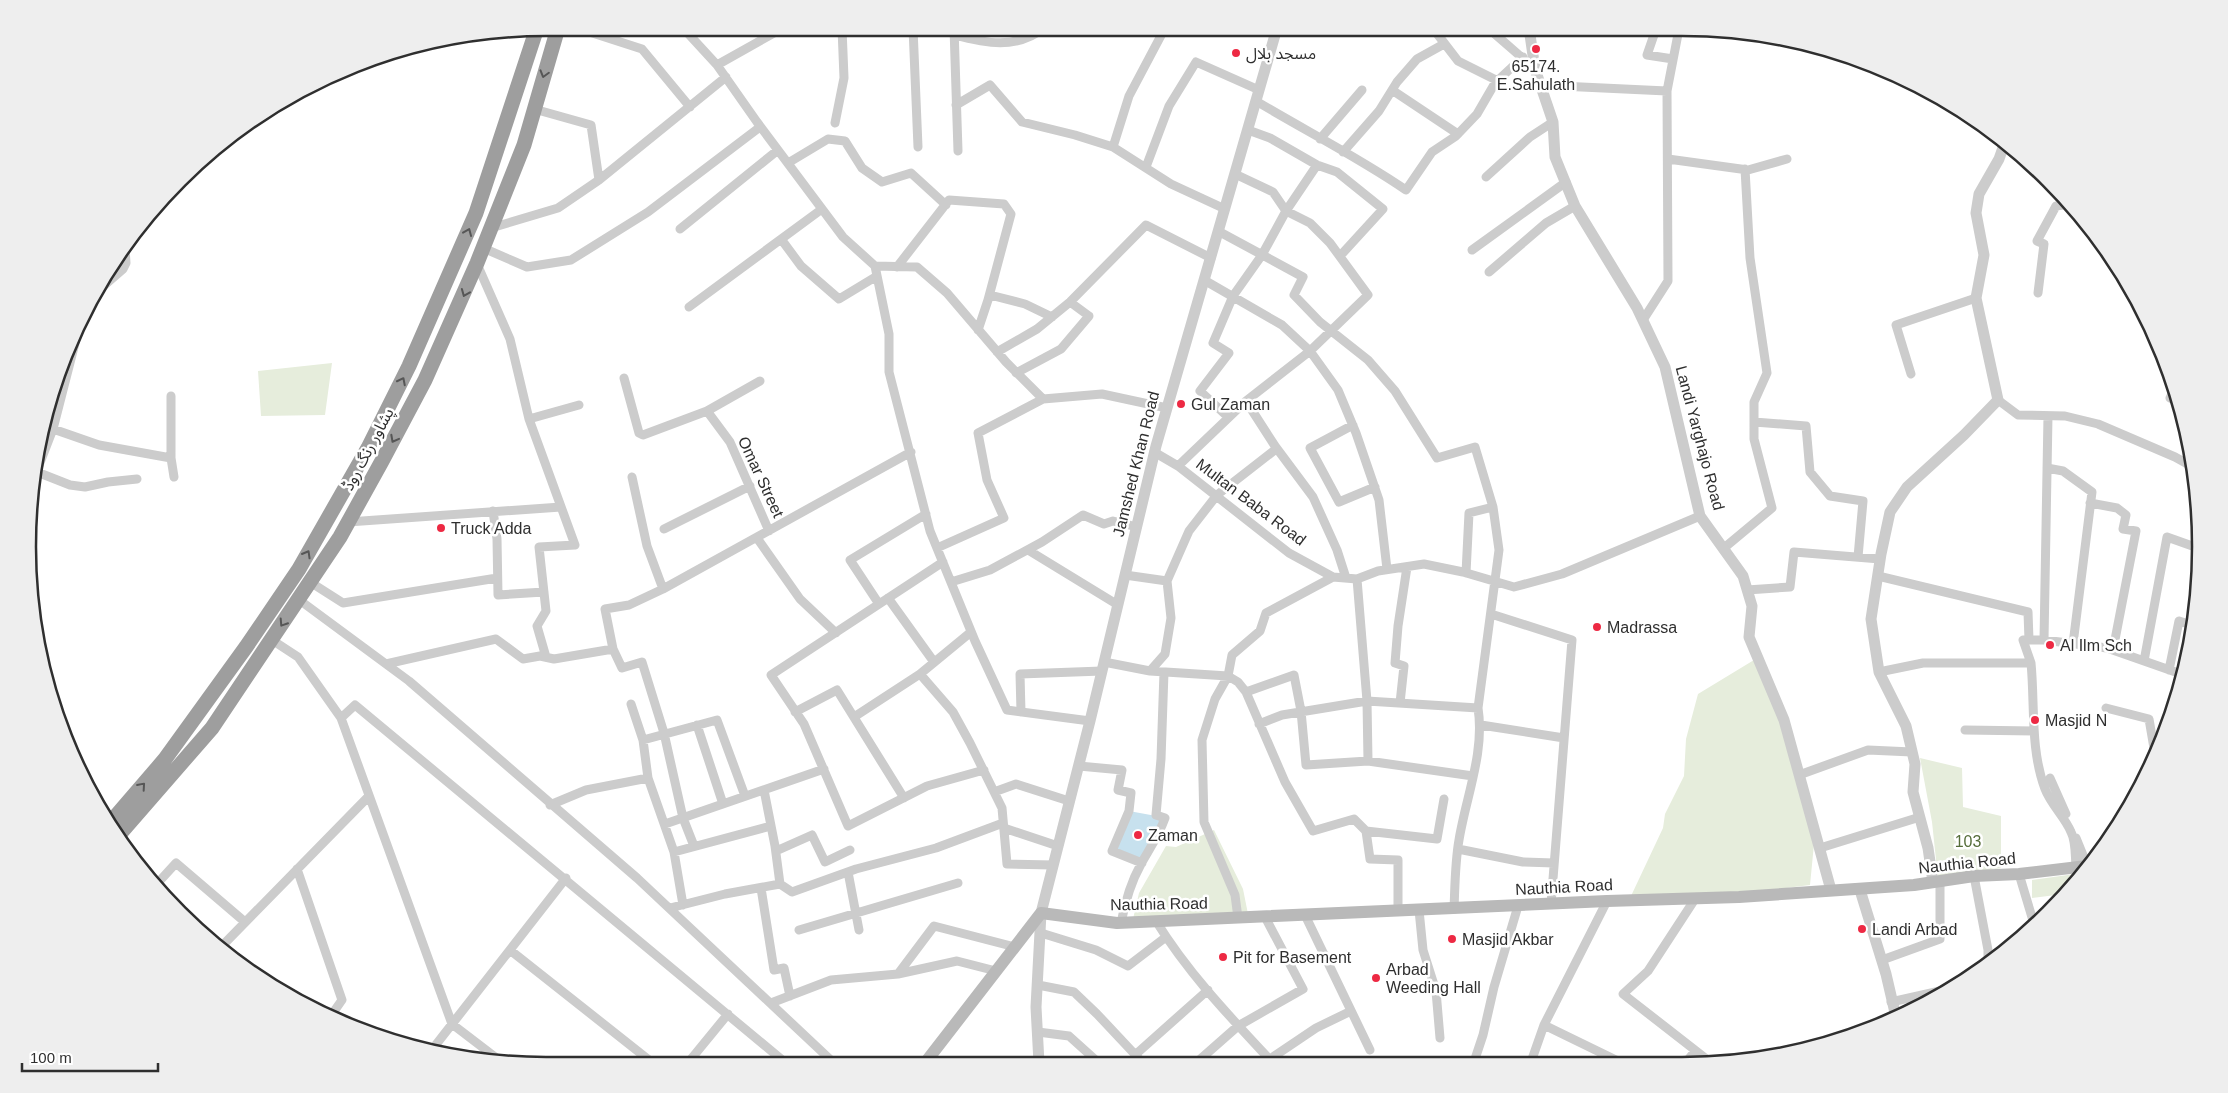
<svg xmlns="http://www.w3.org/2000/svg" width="2228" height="1093" font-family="Helvetica,'Noto Sans Arabic',sans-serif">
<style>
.green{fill:#e6eddc}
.water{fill:#c7e1ee}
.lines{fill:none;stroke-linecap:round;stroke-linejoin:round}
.minor{stroke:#ccc;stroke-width:9}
.tertiary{stroke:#ccc;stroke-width:11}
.secondary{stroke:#b9b9b9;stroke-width:12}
.trunk{stroke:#9e9e9e;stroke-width:15}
.oneway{stroke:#565656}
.poi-dot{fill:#ed2943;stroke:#fff;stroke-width:2}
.labels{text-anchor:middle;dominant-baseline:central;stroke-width:5;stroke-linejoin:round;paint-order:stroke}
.poi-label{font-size:16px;fill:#2f2f2f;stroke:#fff;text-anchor:start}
.street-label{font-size:16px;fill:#2f2f2f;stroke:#fff}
.park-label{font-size:16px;fill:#556d3a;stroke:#fff}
.rim{fill:none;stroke:#2f2f2f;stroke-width:2.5}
</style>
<rect width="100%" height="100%" fill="#fff"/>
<path class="green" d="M332,363l-7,52 -64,1 -3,-45z
M1754,660l29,68 31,116 -4,41 -48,6 -131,5 32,-68 2,-14 19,-38 2,-37 12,-45z
M1920,758l42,10 1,39 38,9v52l-63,10 -6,-56z
M1214,830l29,59 5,25 -115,5 6,-26 27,-47 10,1z
M2082,873l-10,15 -15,14 -1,-7 -24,3v-18z"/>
<path class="water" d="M1129,811l38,7 -25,45 -30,-12z"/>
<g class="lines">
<path class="minor" d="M577,28l65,21 48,58
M683,28l34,37 40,57 86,115 32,29 14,68v38l41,159 45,110 32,69 83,11
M913,28l5,119
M954,28l4,123
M1488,28l47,41
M1656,29l-9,26 26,4
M1435,31l23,30 40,20
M954,35c31,8 62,15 90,-7
M717,65l64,-36 25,-1
M1539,85l128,6
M1392,90l66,44
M1256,101c50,30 102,56 150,89l26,-38 24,-16 21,-22 18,-31 28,-26
M956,105l34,-20 32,37 53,13 38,12 58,37 54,25
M534,109l57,16 8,55
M835,123l9,-45 -2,-50
M1248,130l22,8 47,27 20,7 46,37 -43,47
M1320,139l42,-49
M1113,147l16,-51 36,-68
M1343,152l36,-41 18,-29 20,-23 27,-15
M1668,159l80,11 39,-11
M788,163l40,-24 17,2 17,27 20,14 29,-9 35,32
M1146,167l23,-61 27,-44 63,28
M1486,177l44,-40 23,-15
M491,228l67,-20 41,-28 127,-103
M680,229l98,-79
M1218,231l85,46 -9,18 26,27 48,38 27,31 42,67 38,-11 18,60 6,43 -21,158c7,44 -12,89 -19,132 -4,22 -4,46 -5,69
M781,239l20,27 38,33 38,-23
M483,248l44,19 44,-7 77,-48 112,-85
M1472,250l94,-68
M477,264l33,75 19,80 50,-14
M875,266l42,1 30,26 59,69 37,37 59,-5 65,14
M897,267l52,-67 55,4 7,10 -23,86 -10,30
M1489,272l57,-49 29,-17
M1204,280l78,45 28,26 28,39 18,43 23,67 8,69
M2038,293l6,-49 -7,-3 19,-35 7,-1 1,-8
M93,295l30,-26 3,-6 -1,-15
M990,295l35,9 27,13
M689,307l133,-98
M1643,320l25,-39 -1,-190 12,-62
M997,352l40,-23 33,-27 76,-77 65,33
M1016,373l45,-24 28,-33 -19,-14
M1911,374l-15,-49 80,-27
M624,378l15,55 4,2 64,-24 53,-30
M2175,388l-5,10 8,4
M1998,400l20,15 47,1 33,8 77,33 18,10
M1246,401l29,45 38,51 24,53 9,28
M707,411l23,31 39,89
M1228,417l-28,-26 29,-38 -16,-10 20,-47 29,-41 24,-44 31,-46
M529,419l46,126 -36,2 7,64 -9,15 9,31
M1754,422l52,4 4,46 20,24 33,5 -5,56
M1353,425l-43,23 29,54 36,-15
M53,429l46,16 72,13v-62
M1154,452l24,14 111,87 44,24 24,2 21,-8 46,-7 39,8 51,15 48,-13 138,-58
M171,458l3,19
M1178,466l68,-65 64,-50 58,-56 -38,-52 -20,-20 -24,-12 -13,-19 -38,-18
M2047,468l16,3 29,21 -19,152
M37,472l33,13 15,2 23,-5 29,-3
M632,477l15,69 16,43
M33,481l20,-52 28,-109
M2090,503l27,5 9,7 -3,14 13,2 -23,119
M493,511l4,28 1,56 46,-3
M348,522l213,-15
M664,529l86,-43
M757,538l43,61 36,34
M937,548l67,-30 -17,-38 -9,-47 65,-34
M1724,548l48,-40 -18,-69v-37l13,-29 -17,-115 -5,-89
M1028,550l90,55
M943,562l-172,113 33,49 44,102 79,-40 57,-16
M1466,573l3,-60 24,-6
M1878,576l150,36 1,28
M1357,579l10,122 1,60
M1167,581l22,-50 28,-36 59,-46
M310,582l33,21 154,-25
M951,582l39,-12 52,-28 41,-27 21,9 9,-3 24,6
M1747,590l43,-3 4,-35 86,7
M888,598l46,64
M298,599l111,82 228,197 198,186
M879,604l-29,-44 76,-46
M1491,614l81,26 -21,264
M272,640l26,17 43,61
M2044,640l4,-224
M613,649l9,19 20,-6 22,71 19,85 11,28
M2144,661l23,-124 31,11
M1104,662l46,9 15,-17 6,-36 -4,-37 -42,-6
M2031,663c4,41 -1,86 14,126 6,16 20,28 26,43 5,9 4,24 5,34
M386,664l110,-25 27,20 17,-3 14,3 59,-10 -8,-40 24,-4 34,-16 248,-137
M2169,670l10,-49 13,4
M1150,671l78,5 10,6 8,10 39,90 28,49 41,-12 12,12 4,28 28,1v51
M1879,672l44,-9h108l-8,-23h21l63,8 77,27
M920,674l33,38 17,31 32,65 5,56 46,1
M1246,692l48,-17 7,36 5,54 62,-4 105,15
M1400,703l4,-37 -9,-3 3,-37 9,-59
M2106,708l43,11 6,35
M795,712l42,-22 67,108
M1021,712l-1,-38 82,-3
M854,717l66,-43 51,-42
M1259,724l23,-9 85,-14 111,7
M697,725l26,79
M1481,725l83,13
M1965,730l69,1
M643,740l74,-20 28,76
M1079,766l43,4 -4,20 13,3 -2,18 -17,40 30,12
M1799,775l69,-25 44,2
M648,778l26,74 9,53
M2050,778l16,36
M764,790l11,56 5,38
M994,792l22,-8 53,17
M550,805l36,-15 62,-12 -5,-38 -12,-36
M665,824l159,-55
M1004,828l54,18
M1366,831l71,8 7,-40
M2076,838l11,27
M1820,848l100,-31
M1458,849l65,13 31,1
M776,851l36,-16 13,27 25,-12
M674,852l97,-26
M297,869l45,131 -12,17
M848,872l11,58
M2019,874l15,50
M1974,876l14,74v14
M155,886l21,-23 69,59
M761,888l13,82 10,-2 6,28
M1695,899l-47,72 -25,23 86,67
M670,908l55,-14 55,-10 12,8 64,-23 80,-21 67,-25
M1419,910l4,40 13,41 4,47
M1305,915l65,135
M1238,918l-3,-23 -31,-73 -2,-82 13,-41 13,-23 4,-21 28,-24 6,-18 67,-36
M1156,921c32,52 75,97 116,141
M1121,923c4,-21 10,-41 20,-59 9,-16 18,-29 24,-46l-9,-3 5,-56 3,-87
M799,930l159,-47
M1041,933l55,17 32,16 38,-29
M221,947l148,-151
M510,950l144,114
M1882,960l58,-21v-58
M898,974l36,-48 81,21
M1038,985l36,7 23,22 46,49
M1891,1002l49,-11
M771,1003l60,-23 67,-6 59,-13 39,10
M1544,1025l74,36
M1869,1029l26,-13
M1038,1032l31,4 30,27
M431,1051l135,-173
M1135,1055l73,-65
M1270,1059l46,-31 35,-17
M1687,1061l8,-10
M1474,1062l9,-27 11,-48 24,-81
M1531,1062l13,-37 63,-124
M503,1063l-51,-39 -111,-306 14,-13 432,359
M1196,1063l42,-37 65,-37 -38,-72
M687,1064l41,-50"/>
<path class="tertiary" d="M1529,28l6,41 18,53 2,35 20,49 62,102 28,59 35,149 43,60 9,30 -3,31 35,83 47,170
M1933,882l-5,-34 -15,-56 2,-28 -9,-38 -27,-54 -8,-53 10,-65 9,-42 17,-25 57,-52 34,-35 -22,-102 8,-43 -8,-42 3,-19 20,-35 6,-17
M1860,890l26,84 10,43
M1039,1063l-3,-56 5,-94 49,-192 66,-275 121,-418"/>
<path class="secondary" d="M925,1063l116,-150 76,10 490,-22 132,-4 175,-12 60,-9 45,-2 68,-8"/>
<path class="trunk" d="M110,823l55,-64 81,-112 53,-78 69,-121 41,-82 67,-153 61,-185
M118,836l94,-108 128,-191 42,-76 43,-81 52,-117 47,-118 34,-117"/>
</g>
<defs><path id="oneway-chevron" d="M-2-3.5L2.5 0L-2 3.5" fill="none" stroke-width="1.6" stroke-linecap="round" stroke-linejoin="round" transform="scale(1.25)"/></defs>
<g class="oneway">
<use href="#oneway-chevron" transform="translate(544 74) rotate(106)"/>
<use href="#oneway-chevron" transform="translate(468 232) rotate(-67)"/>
<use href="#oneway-chevron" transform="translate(465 293) rotate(112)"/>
<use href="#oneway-chevron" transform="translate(402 381) rotate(-63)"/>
<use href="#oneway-chevron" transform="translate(394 439) rotate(118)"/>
<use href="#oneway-chevron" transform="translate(307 554) rotate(-60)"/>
<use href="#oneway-chevron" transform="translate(283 623) rotate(123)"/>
<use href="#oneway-chevron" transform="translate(142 786) rotate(-49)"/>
</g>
<g class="poi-dot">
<circle cx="1536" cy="49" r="5"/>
<circle cx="1236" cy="53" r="5"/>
<circle cx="1181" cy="404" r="5"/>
<circle cx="441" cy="528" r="5"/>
<circle cx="1597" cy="627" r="5"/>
<circle cx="2050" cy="645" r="5"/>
<circle cx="2035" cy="720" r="5"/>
<circle cx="1138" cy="835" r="5"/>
<circle cx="1862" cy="929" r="5"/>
<circle cx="1452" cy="939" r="5"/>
<circle cx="1223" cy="957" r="5"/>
<circle cx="1376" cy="978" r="5"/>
</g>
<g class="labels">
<g class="poi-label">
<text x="1246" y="53">مسجد بلال</text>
<text x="1536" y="66" text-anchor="middle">65174.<tspan x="1536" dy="18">E.Sahulath</tspan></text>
<text x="1191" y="404">Gul Zaman</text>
<text x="451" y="528">Truck Adda</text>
<text x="1607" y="627">Madrassa</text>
<text x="2060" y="645">Al Ilm Sch</text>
<text x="2045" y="720">Masjid N</text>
<text x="1148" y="835">Zaman</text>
<text x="1872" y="929">Landi Arbad</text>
<text x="1462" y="939">Masjid Akbar</text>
<text x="1233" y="957">Pit for Basement</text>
<text x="1386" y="969">Arbad<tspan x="1386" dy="18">Weeding Hall</tspan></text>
</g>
<g class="street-label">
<text transform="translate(1700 438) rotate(75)">Landi Yarghajo Road</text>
<text transform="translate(368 449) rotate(-62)">پشاور رنگ روڈ</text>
<text transform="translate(1136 464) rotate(-76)">Jamshed Khan Road</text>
<text transform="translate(761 477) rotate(65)">Omar Street</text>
<text transform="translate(1251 502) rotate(37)">Multan Baba Road</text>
<text transform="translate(1967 863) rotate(-6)">Nauthia Road</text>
<text transform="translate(1564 887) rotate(-3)">Nauthia Road</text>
<text transform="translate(1159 904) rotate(-1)">Nauthia Road</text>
</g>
<g class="park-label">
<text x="1968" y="841">103</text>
</g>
</g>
<path d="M0 0H2228V1093H0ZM546 36H1682A510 510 0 0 1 2192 546V547A510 510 0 0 1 1682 1057H546A510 510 0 0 1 36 547V546A510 510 0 0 1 546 36Z" fill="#eee" fill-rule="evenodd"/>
<path class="rim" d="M546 36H1682A510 510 0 0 1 2192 546V547A510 510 0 0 1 1682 1057H546A510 510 0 0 1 36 547V546A510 510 0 0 1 546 36Z"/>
<path d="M22 1063v8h136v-8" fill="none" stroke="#2f2f2f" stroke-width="2.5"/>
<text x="30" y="1063" font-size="15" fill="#2f2f2f" stroke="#ffffff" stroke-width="4" paint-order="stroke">100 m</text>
</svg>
